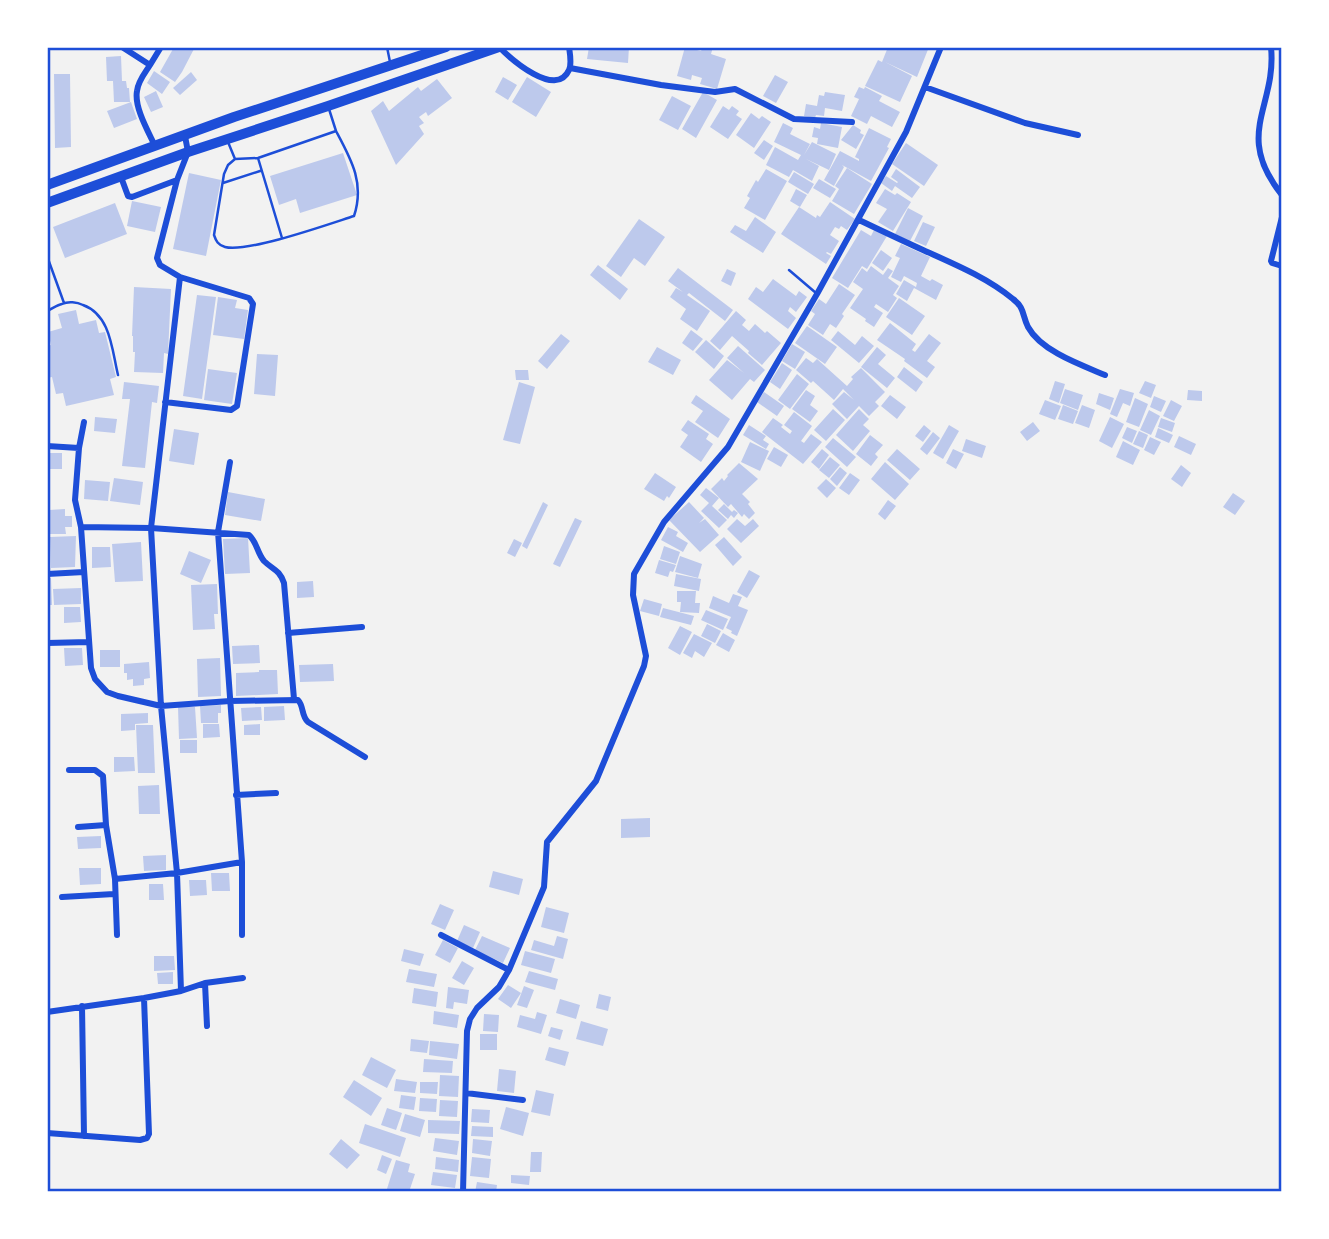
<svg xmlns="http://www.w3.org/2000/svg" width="1329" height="1239" font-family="'IBM Plex Serif',serif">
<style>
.building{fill:#bdc9ec}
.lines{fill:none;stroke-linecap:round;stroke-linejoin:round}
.service{stroke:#1d4ed8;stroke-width:2.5}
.minor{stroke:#1d4ed8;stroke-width:6}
.primary{stroke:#1d4ed8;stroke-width:10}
.neatline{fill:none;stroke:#1d4ed8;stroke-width:2.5}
</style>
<rect width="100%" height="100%" fill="#f2f2f2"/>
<path class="building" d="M170,47h25l-13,25 -7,10 -15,-10 13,-23z
M589,47h40l-1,16 -41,-4z
M685,47l16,4 2,-4h10l-2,7 15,5 -9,30 -17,-5 2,-6 -10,-3 -1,5 -14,-4z
M888,47h41l-12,30 -32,-15 27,14 -12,26 -35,-16 13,-26 4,2z
M121,56l1,25h4l1,7h2l1,14h-16l-1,-21h-6l-1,-24z
M154,71l16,11 -8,12 -15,-11z
M191,72l6,8 -17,15 -7,-7z
M54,74h16l1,73 -16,1z
M775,75l13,7 -12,21 -13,-7z
M503,77l14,8 -9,15 -13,-8z
M527,77l24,15 -15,25 -24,-15z
M437,79l15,19 -24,18 -2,-4 -7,5 5,6 -5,3 5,8 -28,31 -25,-54 12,-10 6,10 29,-24 3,4z
M859,87l5,2 1,-2 17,9 -3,5 21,11 -8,15 -21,-11 -4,8 -16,-8 8,-17 -5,-2z
M156,91l7,16 -12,5 -7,-15z
M703,92l14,8 -21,38 -14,-9z
M825,92l20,3 -3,16 -17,-3 -1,8 -8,-1 -1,3 -11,-2 2,-12 11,2 2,-11 5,1z
M672,96l19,10 -13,24 -19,-10z
M131,102l6,17 -23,9 -7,-17z
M723,106l6,4 3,-4 7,5 -3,4 6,4 -14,20 -18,-12z
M751,113l8,6 3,-3 9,6 -17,26 -18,-13z
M783,123l10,5 -3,6 20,10 -6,11 8,-13 24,12 -7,16 -23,-11 13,7 -7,15 -19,-11 -4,7 -23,-12 9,-18 23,13 3,-5 -27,-13z
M821,123l21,4 -4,21 -21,-4 1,-6 -6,-1 2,-10 6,2z
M853,125l8,5 -1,3 4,2 -8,14 -15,-9z
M869,128l22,11 -4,8 2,1 -18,33 -29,-16 2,2 -10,19 -10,-6 16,-29 19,10v-2l-4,-2z
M764,140l9,6 -9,14 -10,-7z
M906,143l32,22 -14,21 -32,-22z
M343,153l14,42 -57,18 -4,-14 -17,6 -9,-29z
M847,168l25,16 -18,30 -22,-13 7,-12 -4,-3z
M766,169l21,12 -22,39 -21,-12 6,-10 -3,-2 9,-16 2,2z
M896,169l24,18 -8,11 -17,-12 -3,5 -11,-8 5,-7 11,7 1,-1 -7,-5z
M794,172l20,12 -6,10 -20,-12z
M189,173l32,7 -15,76 -33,-7z
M819,179l17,10 -6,9 -17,-10z
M796,189l11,6 -7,12 -10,-6z
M885,189l10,6 2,-2 14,9 -18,29 -15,-9 9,-13 -11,-6z
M132,201l29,6 -6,25 -28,-6z
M830,202l25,17 -8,11 -6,-4 -2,3 -4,-2 -5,8 9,6 -8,13 -4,-2 -1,1 5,3 -5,8 -45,-30 18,-27 17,11 1,-3 3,2z
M115,203l12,31 -62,24 -12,-31z
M908,208l15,8 -13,25 -15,-7z
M755,217l21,15 -13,21 -33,-21 5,-7 11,6z
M639,219l26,18 -20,29 -11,-8 -13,19 -15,-11z
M923,222l12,5 -9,19 -12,-5z
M875,228l12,8 -20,33 -5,-3 -14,22 -16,-10 29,-48 10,6z
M901,244l29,13 -9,19 9,5 2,-2 11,6 -7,15 -22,-12 -7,13 -11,-7 8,-14 12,7 1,-4 -13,-7 -3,6 -10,-5 9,-19 -5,-2z
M881,250l11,8 -9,13 -11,-8z
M598,265l30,24 -8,11 -30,-25z
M871,266l12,9 5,-7 5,3 -5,7 11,8 -6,9 4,3 -9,14 -12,-8 -2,3 9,6 -9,14 -9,-6 1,-2 -16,-11 13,-19 -10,-7 9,-14 5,4z
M678,268l55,42 -8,11 -36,-28 -2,2 23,16 -13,20 -17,-12 6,-10 -16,-12 6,-9 7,4 -15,-11z
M727,269l9,4 -5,13 -10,-5z
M773,279l23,17 3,-5 8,6 -11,15 -6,-5 -2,4 8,7 -8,11 -40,-30 8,-12 7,5z
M839,284l16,11 -13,19 2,2 -8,12 -6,-4 -7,11 -15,-10 7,-11 -4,-3 8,-12 7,5z
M134,287l37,2 -3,65 -4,-1 -1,20 -29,-1 1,-20h-2v-16h-1z
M197,295l19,2 -14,102 -19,-3z
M218,297l19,3 -2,8 13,2 -4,29 -31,-4z
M899,298l26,18 -13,19 -26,-18z
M76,310l3,14 17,-4 3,13 6,-1 11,45 -6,2 4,16 -48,11 -3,-13 -7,1 -4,-17 -5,1v-32l4,-1 -3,-13 14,-4 -4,-14z
M736,311l10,9 -4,5 7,6 6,-7 10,9 2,-2 14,12 -19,22 -14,-12 1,-2 -17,-15 -12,14 -10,-9z
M890,323l26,21 -4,6 3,2 14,-18 12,9 -14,18 8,6 -8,11 -23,-17 1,-2 -28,-19z
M807,326l30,21 -12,17 -30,-21z
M691,330l12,9 -10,12 -11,-8z
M838,331l17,14 7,-9 12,10 -15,17 -28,-23z
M561,334l9,7 -23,28 -9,-8z
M706,340l18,16 -10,13 -19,-17z
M792,344l13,8 -10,17 -13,-8z
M738,346l27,24 -11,12 -4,-3 -18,21 -23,-20 18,-20 17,13 -17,-15z
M657,347l24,13 -8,15 -25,-13z
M877,347l9,8 -8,9 17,14 -8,10 -26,-21z
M257,354l21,1 -3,41 -21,-2z
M806,358l7,5 4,-4 30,27 6,-7 -2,-2 10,-9 24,24 -10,10 4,4 -10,10 -10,-10 -12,13 -15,-15 12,-12 10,8 -11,-11 -9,11 -21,-19 -2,2 -15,-13z
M782,363l10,7 -12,19 -10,-7z
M904,367l19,15 -7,10 -19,-15z
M208,369l29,4 -5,31 -28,-4z
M515,370h13l1,10h-13z
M797,374l12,10 -19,25 -12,-9z
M1055,381l10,3 -6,19 -10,-4z
M1145,381l11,4 -5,13 -12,-5z
M124,382l35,4 -2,17 -5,-1 -7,66 -23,-2 8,-67h-8z
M519,382l16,5 -15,57 -17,-4z
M1065,389l18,6 -5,15 -18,-7z
M1120,389l14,4 -4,13 -7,-3 -6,14 -7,-3z
M806,390l9,6 -5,9 8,6 -8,11 -18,-13z
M1188,390l14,1v10l-15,-1z
M764,392l20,14 -7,10 -20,-14z
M1099,393l15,5 -4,12 -14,-6z
M696,395l34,24 -12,19 -23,-16 8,-11 -12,-8z
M890,395l16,12 -9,12 -16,-13z
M1154,396l12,5 -5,11 -11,-5z
M1135,398l13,6 -9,23 -13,-5z
M1045,400l16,6 -6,14 -16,-6z
M1171,400l11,6 -8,15 -11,-5z
M1063,405l15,6 -5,13 -15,-5z
M1082,405l13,5 -6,18 -14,-5z
M833,409l12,11 -19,21 -12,-11z
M859,409l10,10 -6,6 7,6 -17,20 -17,-16z
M1149,410l11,6 -9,19 -11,-5z
M794,412l18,14 -11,15 3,2 7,-9 11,8 -19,22 -41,-32 11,-14 10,7 -2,2 9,7 2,-3 -8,-6z
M95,417l22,2 -2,14 -21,-2z
M1110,417l14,7 -12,24 -13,-7z
M1161,418l14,5 -3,9 -14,-5z
M688,420l21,14 -3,5 7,5 -12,18 -21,-15 8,-12 -7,-5z
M1033,422l7,9 -13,10 -7,-9z
M749,425l17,11 -3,4 6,4 -3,5 -23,-14z
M924,425l7,6 -8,11 -8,-6z
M949,425l10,6 -16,28 -10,-6z
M1127,427l10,4 -5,12 -10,-5z
M1158,428l15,7 -4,8 -14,-6z
M174,429l25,4 -5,32 -25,-4z
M1139,431l9,4 -5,13 -10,-4z
M933,432l7,6 -13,17 -7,-6z
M870,435l13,10 -8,9 3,3 -7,9 -15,-12z
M1179,436l17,8 -5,11 -17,-8z
M1150,437l11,5 -7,13 -10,-5z
M833,438l23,19 -9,10 -22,-20z
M966,439l20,7 -4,12 -20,-7z
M1123,441l17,9 -7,15 -17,-8z
M750,442l19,9 -9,20 -19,-9z
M774,447l14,8 -7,12 -14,-8z
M822,449l7,6 -10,14 -8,-7z
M897,449l23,20 -10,11 -23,-20z
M953,449l11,5 -8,15 -10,-6z
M47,453h15v16h-15z
M830,457l10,8 -11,13 -10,-8z
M885,462l24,22 -14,16 -24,-21z
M739,463l19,16 -16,15 8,8 -2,2 7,9 -6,6 -5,-5 -2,3 -11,-13 -3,3 -17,-18 11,-11 2,3 4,-5 -1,-1z
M1181,465l10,8 -9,14 -11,-8z
M840,467l7,6 -10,13 -7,-7z
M655,473l21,14 -7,11 -2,-2 -3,5 -20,-12z
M850,473l10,7 -11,15 -10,-7z
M114,478l29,4 -3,23 -30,-4z
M826,479l10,9 -9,10 -10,-10z
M85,480l25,2 -2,19 -24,-2z
M706,488l13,10 -7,8 15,14 -8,8 -18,-17 8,-8 -9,-8z
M228,492l37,7 -4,22 -36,-6z
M1233,493l12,8 -10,14 -12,-8z
M888,500l8,6 -11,14 -7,-6z
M543,502l5,3 -21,44 -5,-3z
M689,502l15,16 -5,5 6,-4 14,16 -19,17 -31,-32z
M724,504l8,8 2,-2 4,3 -4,5 -3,-3 -3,4 -10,-9z
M65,509v7h7v11h-7l1,7h-16l-1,-24z
M575,518l7,3 -22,46 -7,-3z
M737,519l8,7 8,-7 6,7 -18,17 -14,-14z
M668,527l10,5 -2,4 12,7 -5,9 -22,-12z
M76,536l-1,31 -24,1 -1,-31z
M724,537l18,20 -9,9 -18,-21z
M248,538l2,35 -25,1 -2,-35z
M514,539l8,4 -7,14 -8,-4z
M141,542l2,39 -28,1 -3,-38z
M664,546l16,6 -4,12 -16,-5z
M92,547h18l1,20 -19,1z
M189,551l22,9 -10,23 -21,-9z
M680,556l22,8 -4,14 -23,-6z
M659,560l17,5 -3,7 -3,-1 -2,6 -13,-4z
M749,570l11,6 -13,22 -10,-6z
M676,574l25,5 -2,12 -25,-5z
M47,578h4l1,27h-5z
M313,581l1,16 -17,1v-16z
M217,584l1,30h-4l1,15 -22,1 -2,-45z
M81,588v16l-27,1 -1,-16z
M677,591h19l-1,12h5l-1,10 -19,-1 1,-10h-4z
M733,594l9,3 -4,9 10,4 -11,26 -6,-3 1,-2 -6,-3 5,-11 -22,-9 4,-12 16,7z
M644,599l18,5 -3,12 -19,-5z
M64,607h16l1,15 -17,1z
M663,608l31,8 -3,9 -31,-8z
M706,610l22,9 -5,11 -22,-10z
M707,624l14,7 -6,12 -14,-7z
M680,626l12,6 -12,23 -12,-7z
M723,633l12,7 -6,12 -13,-7z
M694,634l18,9 -8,14 -9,-6 -3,7 -9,-5z
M259,645l1,18 -27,1 -1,-18z
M64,648h18l1,17 -18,1z
M100,650h20v17h-20z
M220,658l1,38 -23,1 -1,-38z
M149,662l1,16 -6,1v6l-11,1v-7l-6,1v-7h-3v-9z
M333,664l1,17 -34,1 -1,-17z
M259,670h18l1,24 -42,2v-23l23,-1z
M221,705v8h-3v10h-17l-1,-17z
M284,706l1,14 -21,1v-14z
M178,707h17l2,31 -18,1z
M261,707l1,13 -20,1 -1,-13z
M148,713v10l-13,1v6l-14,1v-17z
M203,724h16l1,13 -17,1z
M260,724v11h-16v-10z
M136,725h17l2,48h-17z
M180,740h17v13h-17z
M114,757h20l1,14 -21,1z
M159,785l1,29h-21l-1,-28z
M650,818v19l-29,1v-19z
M101,836v12l-23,1 -1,-12z
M166,855v15l-22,1 -1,-15z
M79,868h22v16l-21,1z
M493,871l30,8 -4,16 -30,-8z
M211,873h18l1,18h-18z
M189,880h17l1,15 -17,1z
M149,884h14l1,16h-15z
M440,904l14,6 -9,20 -14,-6z
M546,907l23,6 -5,20 -23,-6z
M464,925l16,7 -7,16 -16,-7z
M482,936l28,12 -7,15 -28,-13z
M557,936l11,3 -5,20 -32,-9 3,-10 20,6z
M443,940l15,8 -8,15 -15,-8z
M404,949l20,5 -4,12 -19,-5z
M525,951l30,8 -4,14 -30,-8z
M154,956h20l1,14 -21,1z
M462,961l12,7 -10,17 -12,-7z
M409,969l28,5 -3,13 -28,-5z
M529,971l29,8 -3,11 -30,-8z
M173,972v12h-15l-1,-11z
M508,985l13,8 -10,15 -13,-9z
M524,986l10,4 -7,18 -10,-3z
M448,987l21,3 -2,14 -13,-2 -1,7 -7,-1z
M414,988l24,4 -2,15 -24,-4z
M599,994l12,3 -3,14 -12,-3z
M560,999l20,6 -4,14 -20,-6z
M434,1011l25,4 -2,13 -24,-4z
M537,1012l10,3 -6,19 -24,-7 3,-12 15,4z
M484,1014l15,1 -1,17 -15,-1z
M581,1021l27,8 -5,17 -27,-7z
M551,1027l12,3 -3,10 -12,-4z
M480,1034h17v16h-17z
M411,1039l18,2 -2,12 -17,-2z
M430,1041l29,3 -2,15 -28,-4z
M549,1047l20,5 -4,14 -20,-6z
M371,1057l25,13 -9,18 -25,-13z
M424,1059l29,2 -1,12 -29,-1z
M499,1069l17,2 -2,22 -17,-2z
M440,1075l19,1 -1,21 -19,-1z
M396,1079l21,3 -2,11 -21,-2z
M354,1080l28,18 -11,18 -28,-19z
M420,1082h18l-1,12 -17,-1z
M536,1090l18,4 -4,22 -19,-4z
M401,1095l15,2 -2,13 -15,-2z
M420,1098l17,1 -1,13 -17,-1z
M440,1100l18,1 -1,16 -18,-1z
M506,1107l23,6 -6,23 -23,-7z
M387,1108l15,5 -6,17 -15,-5z
M472,1109l18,1 -1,13 -18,-1z
M405,1114l20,6 -5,17 -20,-6z
M428,1120l32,1 -1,13 -31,-1z
M365,1124l41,14 -6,19 -41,-14z
M472,1126l21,1v10l-22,-1z
M435,1138l24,3 -2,14 -24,-4z
M341,1139l19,16 -13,14 -18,-15z
M473,1139l19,2 -2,15 -18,-3z
M531,1152h11l-1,20h-11z
M382,1155l10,4 -6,15 -9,-4z
M436,1157l23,3 -1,12 -23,-3z
M472,1157l19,2 -2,19 -19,-2z
M396,1160l14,4 -2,8 7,2 -6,18 -6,-2 -1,2h-16z
M433,1172l24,3 -2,13 -24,-3z
M511,1175l19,1 -1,9 -18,-2z
M477,1182l20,3 -1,7h-21z"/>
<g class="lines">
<path class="service" d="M387,47l3,15
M329,109l7,22 -78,27 -23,1 -7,6 -4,9 -10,61c2,6 4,10 11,12 22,6 104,-23 129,-31 11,-33 -3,-57 -18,-85
M228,142l7,17
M258,158l24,80
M223,183l37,-12
M47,256l17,47
M789,270l27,23
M47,311c5,-2 10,-6 15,-7 6,-3 15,-2 21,1 28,10 29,46 35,70"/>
<path class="minor" d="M122,47l28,18c-5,8 -12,16 -13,26 -3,16 11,40 18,55
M499,47c12,12 57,52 70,23 3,-6 1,-16 0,-23
M1271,47c6,60 -38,87 11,148
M150,65l11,-18
M570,68l91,17 54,7 20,-3 59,30 58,3
M925,87l100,36 53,12
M121,177l7,19 4,1 45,-17
M1282,217l-11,44 1,2 10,3
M859,220c21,10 42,20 64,30 31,14 63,27 90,49 12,9 9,16 15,28 13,24 53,38 77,48
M165,402l66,8 6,-4 16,-102 -4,-6 -69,-21
M84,422l-5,26 -4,52 6,27 10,141 4,11 12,13 11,4 43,10 69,-5 68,-1c6,6 3,16 10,22l57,35
M47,446l32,2
M230,462l-12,70 24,330v73
M81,527l70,1 98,7c8,7 8,18 15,26 9,9 15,8 20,22l10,116
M47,574l37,-2
M288,633l74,-6
M47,643l42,-1
M69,770h26l8,6 3,49 9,54 2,56
M236,795l40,-2
M78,827l28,-2
M115,879l62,-6 65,-11
M62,897l52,-3
M441,935l68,35
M205,983l2,43
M181,991l-4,-118 -16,-167 -10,-178 29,-251 -20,-12 -3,-7 20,-78 11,-28 -3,-16
M82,1006l2,130
M47,1012l97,-14 37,-7 24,-8 38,-5
M466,1093l57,7
M47,1133l93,7 7,-2 2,-4 -5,-136
M463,1192l4,-161 3,-12 7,-11 22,-21 10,-17 35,-83 3,-45 49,-61 48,-115 2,-10 -13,-61 1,-21 30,-52 64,-75 89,-153 89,-162 35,-85"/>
<path class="primary" d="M47,185l187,-68 212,-70
M47,203l141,-51 140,-46 171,-59"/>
</g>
<rect width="1329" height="1239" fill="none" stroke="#ffffff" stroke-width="98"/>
<rect x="49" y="49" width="1231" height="1141" class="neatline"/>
</svg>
